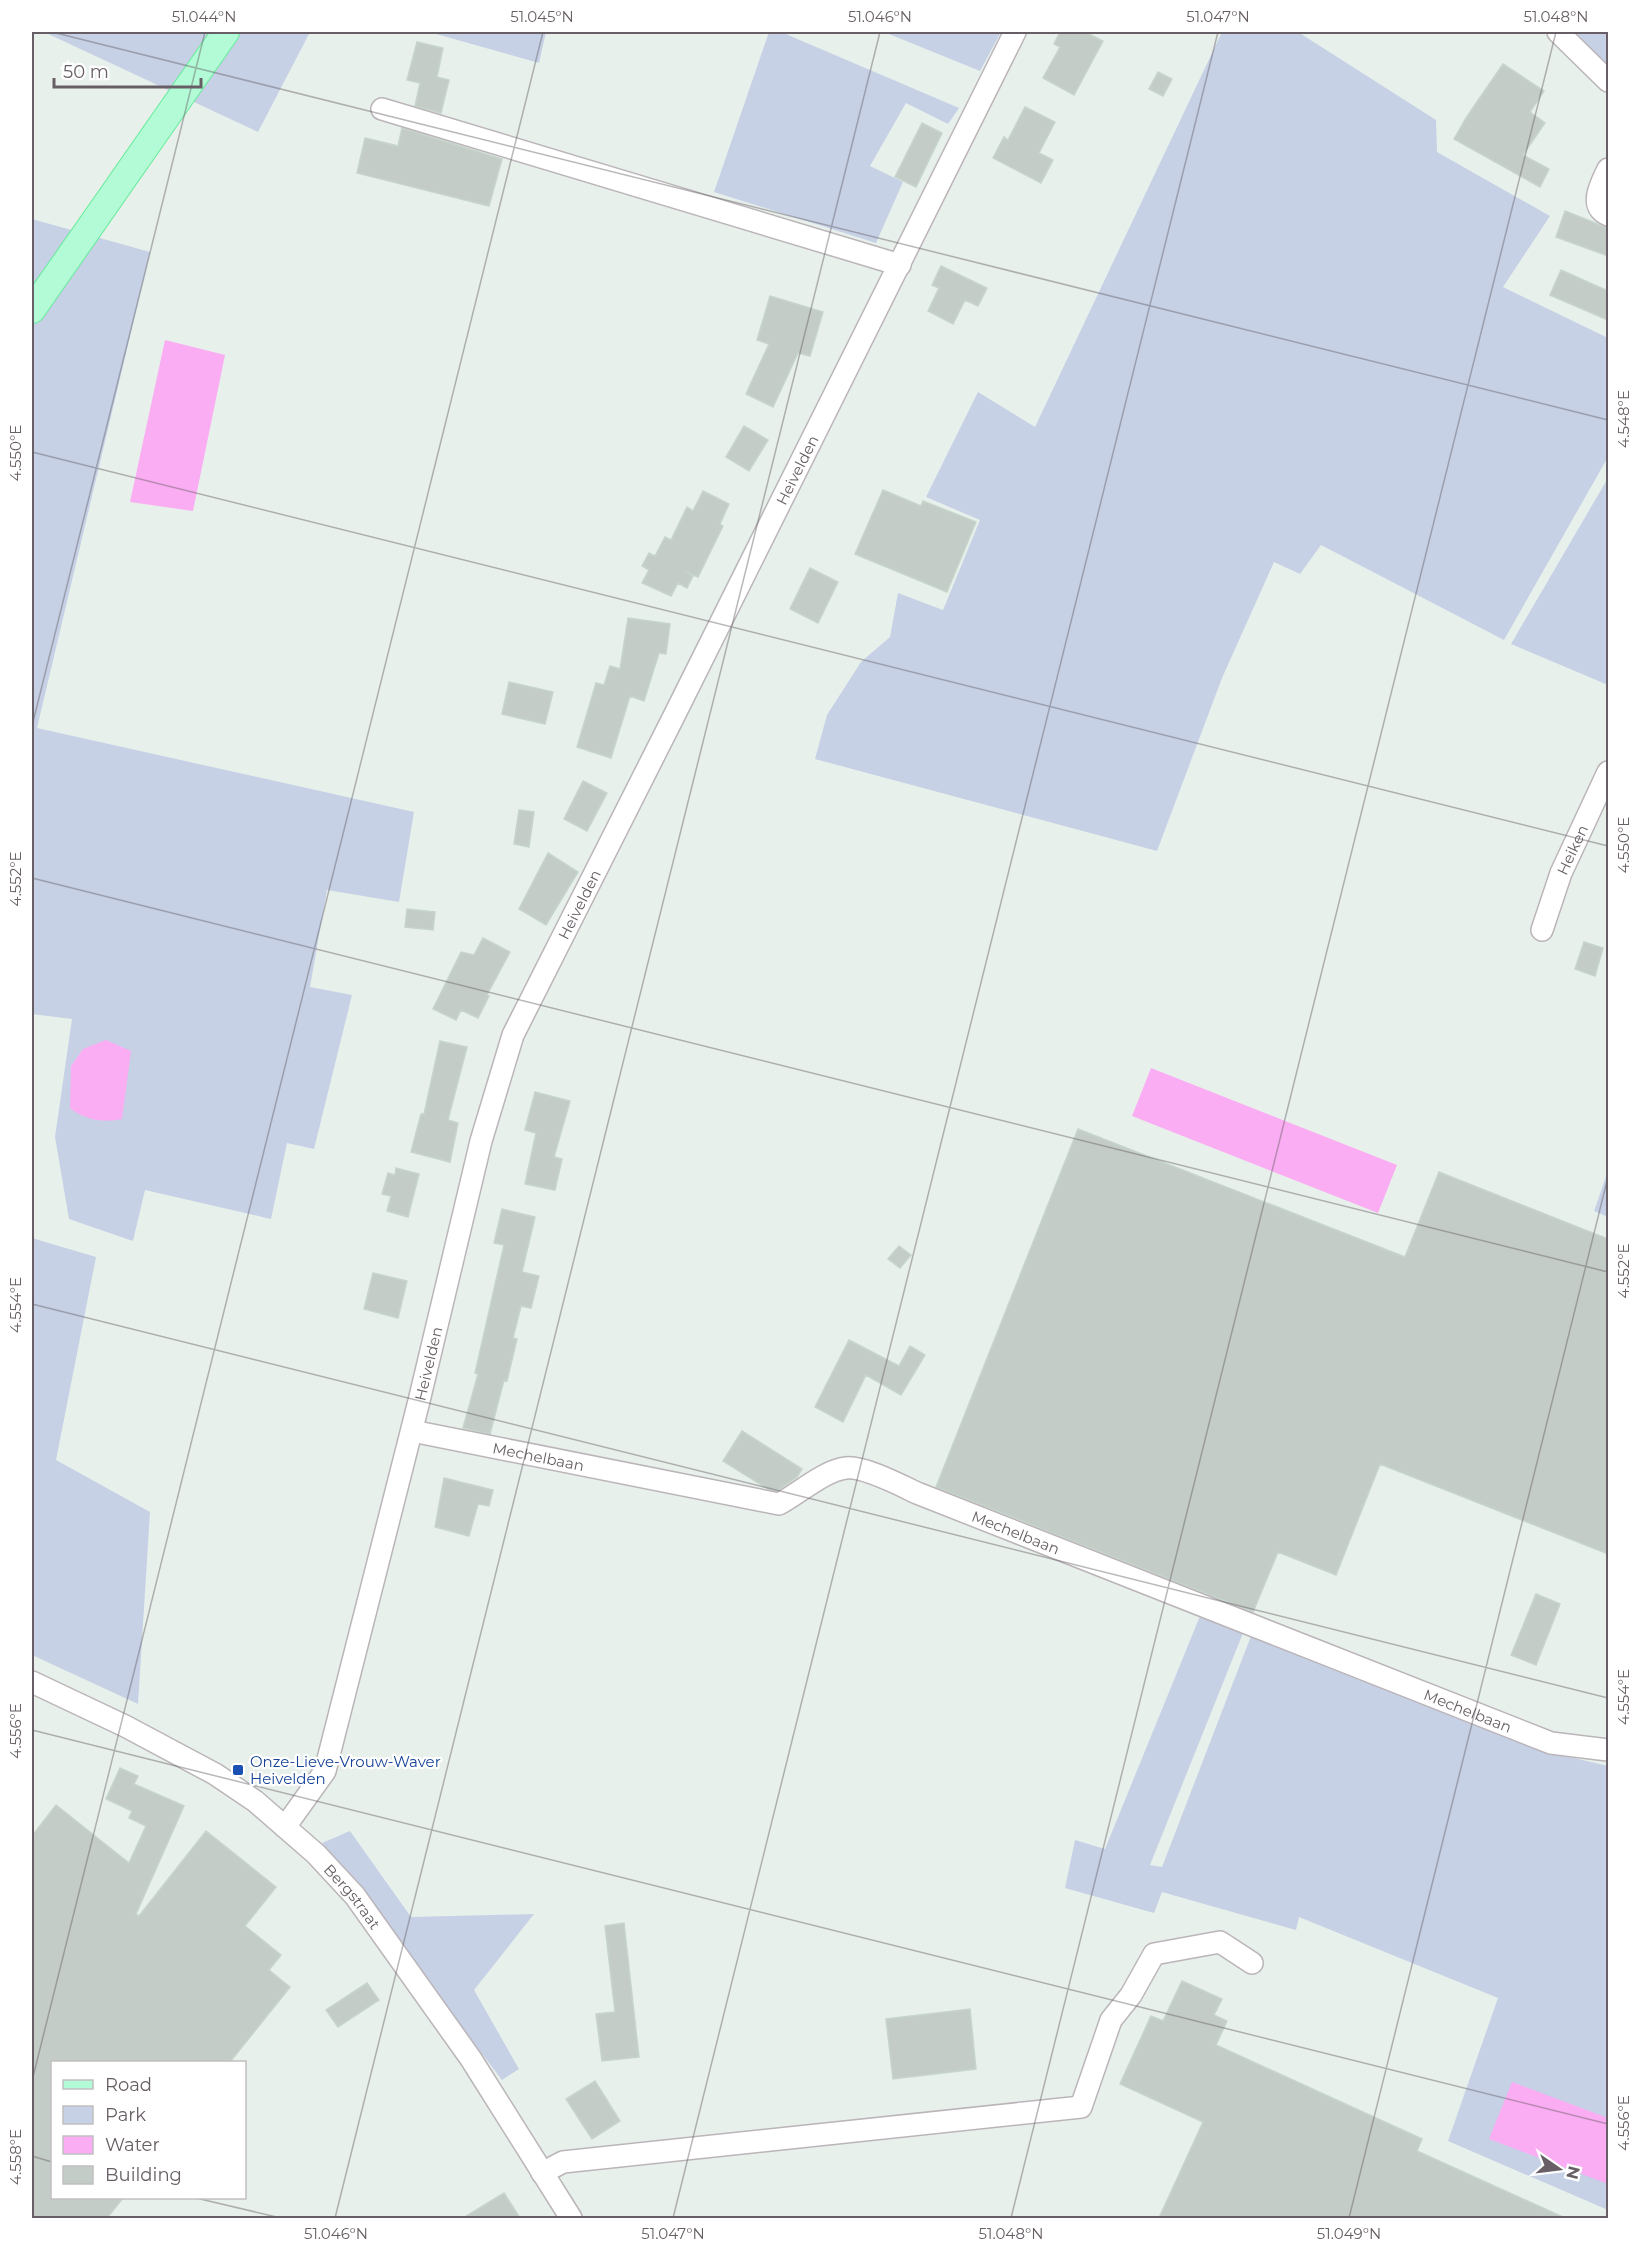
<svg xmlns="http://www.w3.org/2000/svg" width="1640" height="2250" font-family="Montserrat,sans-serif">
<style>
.green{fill:#c6d1e6}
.water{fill:#fbadf3}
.building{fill:#c4ccc7;stroke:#c6d5cb;stroke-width:1.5}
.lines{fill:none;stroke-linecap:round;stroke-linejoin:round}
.minor-casing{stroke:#bbb5b9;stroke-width:24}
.major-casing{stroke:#66eb99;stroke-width:28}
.minor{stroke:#fff;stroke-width:21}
.major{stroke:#b2fbd6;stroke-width:26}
.ticks{fill:none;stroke:#675f65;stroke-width:1.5;stroke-opacity:0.45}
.transit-dot{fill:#1a4fb4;stroke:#fff;stroke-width:2}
.labels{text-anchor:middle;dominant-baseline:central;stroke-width:4.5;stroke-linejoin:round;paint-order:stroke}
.street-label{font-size:15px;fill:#675f65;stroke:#fff}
.transit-label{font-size:15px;fill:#164399;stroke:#fff;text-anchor:start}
.neatline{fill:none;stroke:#675f65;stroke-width:2}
.ticks-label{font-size:15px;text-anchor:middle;fill:#675f65}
</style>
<rect width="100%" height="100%" fill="#e8f0eb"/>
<path class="green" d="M44,32h266l-52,100z
M429,32h117l-7,31z
M769,32h12l178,76 -11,16 -42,-21 -36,63 33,16 -27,61 -162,-51z
M884,32h117l-21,39z
M1222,32h76l138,88 1,32 113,64 -47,71 105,51v119l-104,183 -183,-95 -21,29 -26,-12 -52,116 -65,173 -342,-92 12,-44 34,-53 29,-25 8,-44 45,17 37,-90 -54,-23 52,-105 57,35z
M1576,32h32v38z
M32,219l118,33 -113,476 377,84 -15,90 -72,-12 -17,97 42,8 -38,154 -27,-6 -16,76 -126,-29 -12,51 -64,-22 -14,-82 17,-118 -40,-5z
M1608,478v207l-97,-41z
M1608,1171v46l-14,-6z
M32,1238l64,19 -40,203 94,52 -12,192 -106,-49z
M1200,1616l43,17 -93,232 12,2 89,-231 285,113 72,17v444l-160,-69 50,-143 -199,-81 -3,13 -134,-38 -8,21 -89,-25 10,-48 30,9z
M350,1831l61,86 123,-3 -60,76 45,79 -17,11 -180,-237z"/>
<path class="water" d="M165,340l60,15 -32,156 -63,-9z
M106,1040l25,11 -9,68c-18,4 -38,1 -52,-11l1,-42 12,-17z
M1151,1068l246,97 -19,48 -246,-97z
M1512,2082l96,36v66l-119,-45z"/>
<path class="building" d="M1060,32h25l18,9 -29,54 -31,-17 17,-31 -6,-3z
M417,42l26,6 -6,29 12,3 -8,33 -26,-7 5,-23 -13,-3z
M1503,64l41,27 -14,21 15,11 -22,32 26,14 -9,18 -86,-48 12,-21z
M1158,72l14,7 -9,17 -14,-7z
M1025,107l30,15 -16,31 14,7 -12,23 -48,-25 11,-21 4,3z
M922,123l20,10 -26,54 -21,-10z
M402,128l100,31 -13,47 -132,-33 8,-35 33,8z
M1565,211l43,17v28l-52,-19z
M941,266l46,22 -9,18 -13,-6 -12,24 -25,-13 11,-23 -7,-3z
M1561,270l47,21v29l-58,-25z
M770,296l53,16 -13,44 -12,-3 -25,54 -27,-13 23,-50 -12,-4z
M744,426l24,14 -19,31 -23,-14z
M883,490l38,16 2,-5 53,21 -29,70 -92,-38z
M703,491l26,13 -9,20 3,2 -25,51 -14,-6 9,5 -6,12 -9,-5 -7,13 -29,-13 7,-13 -7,-4 7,-13 6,3 10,-19 6,3 16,-33 6,4z
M810,568l28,14 -20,41 -28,-14z
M628,618l42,6 -4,30 -7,-1 -15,48 -14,-5 -19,62 -34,-11 19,-64 8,2 6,-19 10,3z
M509,682l44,10 -8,32 -43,-10z
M583,781l24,12 -20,38 -23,-12z
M519,810l15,2 -5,35 -15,-3z
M548,853l30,19 -32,53 -27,-16z
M407,909l28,3 -2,18 -28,-3z
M483,938l27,14 -23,43 2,1 -11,22 -17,-8 -5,10 -23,-11 28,-57 13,3z
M1584,942l19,6 -8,28 -20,-7z
M440,1041l27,6 -19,73 10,3 -8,39 -39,-10 10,-38h3z
M535,1092l35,9 -16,56 8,2 -7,31 -30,-6 11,-51 -11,-3z
M1078,1129l327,128 34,-85 169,67v315l-228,-90 -44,111 -58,-23 -25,60 -317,-125z
M396,1168l23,6 -11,43 -21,-6 4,-15 -9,-2 6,-21 7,2z
M502,1209l33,8 -13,55 17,4 -8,32 -10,-2 -8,32 4,1 -10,42 -3,-1 -14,54 -27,-6 15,-54 -3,-1 29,-128 -10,-2z
M899,1246l12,9 -11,13 -12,-9z
M373,1273l34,8 -9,37 -34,-9z
M849,1340l50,26 11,-20 15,9 -24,40 -35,-20 -23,47 -28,-15z
M742,1431l60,38 -5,8 -20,14 -9,-2 -45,-28z
M444,1478l49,12 -4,16 -11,-2 -9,32 -34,-9z
M1536,1594l24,10 -24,61 -25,-10z
M120,1768l18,8 -4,8 50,22 -48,108 3,2 67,-85 70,56 -31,39 36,29 -12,15 21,17 -60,75h-178v136h71l-16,20h-75v-382l24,-31 73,58 17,-37 -17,-8 3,-7 -26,-12z
M624,1923l15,134 -37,4 -6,-47 19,-2 -10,-86z
M1182,1981l40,18 -8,16 13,6 -11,24 206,94 -5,12 148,67h-406l44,-96 -83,-38 31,-68 12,5z
M367,1983l12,17 -41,27 -12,-17z
M970,2009l6,60 -83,10 -7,-60z
M595,2081l25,40 -28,18 -26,-40z
M504,2193l16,25h-57z"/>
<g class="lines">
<g class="minor-casing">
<g id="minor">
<path d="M1558,32l50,49"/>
<path d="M382,109l518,156"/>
<path d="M1608,169c-7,15 -20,37 0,46"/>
<path id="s1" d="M1542,930l19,-57 47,-101"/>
<path id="s2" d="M412,1431l367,73c19,-10 46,-34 67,-36 18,-2 54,17 71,25l634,250 57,7"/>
<path id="s3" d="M32,1682l93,44 90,48 40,27 61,53 39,42 116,163 100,159"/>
<path id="s4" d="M285,1827l40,-56 94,-370 62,-260 32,-106 160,-317 342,-686"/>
<path d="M542,2173l21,-11 518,-55 30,-87 20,-25 23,-41 66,-12 32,21"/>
</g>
</g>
<g class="major-casing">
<path id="major" d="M32,310l194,-278"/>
</g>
<use href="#minor" class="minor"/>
<use href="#major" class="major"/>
</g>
<path class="ticks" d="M52,32l1556,388M32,452l1576,394M32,726l173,-694M32,878l1576,394M32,1304l1576,394M32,1730l1576,394M32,2081l511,-2049M32,2156l20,6M196,2198l85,20M335,2218l545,-2186M673,2218l545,-2186M1011,2218l545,-2186M1349,2218l259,-1041"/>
<rect class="transit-dot" x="232" y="1764" width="12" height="12" rx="3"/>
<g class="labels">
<g class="street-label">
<text stroke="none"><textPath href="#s4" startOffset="1461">Heivelden</textPath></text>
<text stroke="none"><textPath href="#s1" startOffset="86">Heiken</textPath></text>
<text stroke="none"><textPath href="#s4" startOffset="975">Heivelden</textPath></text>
<text stroke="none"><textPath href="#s4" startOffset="489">Heivelden</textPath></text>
<text stroke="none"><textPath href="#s2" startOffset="129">Mechelbaan</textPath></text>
<text stroke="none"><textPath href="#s2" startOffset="633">Mechelbaan</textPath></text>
<text stroke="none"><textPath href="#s2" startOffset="1119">Mechelbaan</textPath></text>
<text stroke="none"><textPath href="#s3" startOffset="390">Bergstraat</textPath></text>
</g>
<g class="transit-label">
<text x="250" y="1761">Onze-Lieve-Vrouw-Waver<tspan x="250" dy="17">Heivelden</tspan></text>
</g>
</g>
<rect width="1640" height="2250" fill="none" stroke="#ffffff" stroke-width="66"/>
<rect x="51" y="2061" width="195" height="138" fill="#ffffff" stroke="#c2bfc1" stroke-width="1.5"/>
<rect x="63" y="2080" width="30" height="9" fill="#b2fbd6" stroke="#c2bfc1" stroke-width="1.5"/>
<text x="105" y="2091" font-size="18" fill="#675f65">Road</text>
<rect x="63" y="2106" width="30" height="18" fill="#c6d1e6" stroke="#c2bfc1" stroke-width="1.5"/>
<text x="105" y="2121" font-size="18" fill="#675f65">Park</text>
<rect x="63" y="2136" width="30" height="18" fill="#fbadf3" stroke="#c2bfc1" stroke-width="1.5"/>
<text x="105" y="2151" font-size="18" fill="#675f65">Water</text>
<rect x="63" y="2166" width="30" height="18" fill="#c4ccc7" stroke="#c2bfc1" stroke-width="1.5"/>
<text x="105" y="2181" font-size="18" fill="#675f65">Building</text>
<g transform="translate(1559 2169) rotate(104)" stroke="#ffffff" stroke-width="4.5" paint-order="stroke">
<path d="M0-4.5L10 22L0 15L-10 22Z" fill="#675f65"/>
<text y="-9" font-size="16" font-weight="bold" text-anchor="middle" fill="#675f65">N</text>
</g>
<path d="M54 78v9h147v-9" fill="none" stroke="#675f65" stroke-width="3"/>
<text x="63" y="78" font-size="18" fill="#675f65" stroke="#ffffff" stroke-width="4.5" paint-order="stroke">50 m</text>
<rect x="33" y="33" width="1574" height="2184" class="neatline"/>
<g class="ticks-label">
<text x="204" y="22">51.044°N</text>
<text x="542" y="22">51.045°N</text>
<text x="880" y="22">51.046°N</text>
<text x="1218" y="22">51.047°N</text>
<text x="1556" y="22">51.048°N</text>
<text transform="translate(1624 419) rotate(-90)" y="5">4.548°E</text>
<text transform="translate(16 453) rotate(-90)" y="5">4.550°E</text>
<text transform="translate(1624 845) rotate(-90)" y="5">4.550°E</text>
<text transform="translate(16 879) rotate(-90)" y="5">4.552°E</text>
<text transform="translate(1624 1271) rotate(-90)" y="5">4.552°E</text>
<text transform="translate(16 1305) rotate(-90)" y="5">4.554°E</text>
<text transform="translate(1624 1697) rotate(-90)" y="5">4.554°E</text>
<text transform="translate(16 1731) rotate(-90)" y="5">4.556°E</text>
<text transform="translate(1624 2123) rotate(-90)" y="5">4.556°E</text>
<text transform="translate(16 2157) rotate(-90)" y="5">4.558°E</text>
<text x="336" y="2239">51.046°N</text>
<text x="673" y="2239">51.047°N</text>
<text x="1011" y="2239">51.048°N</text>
<text x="1349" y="2239">51.049°N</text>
</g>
</svg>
